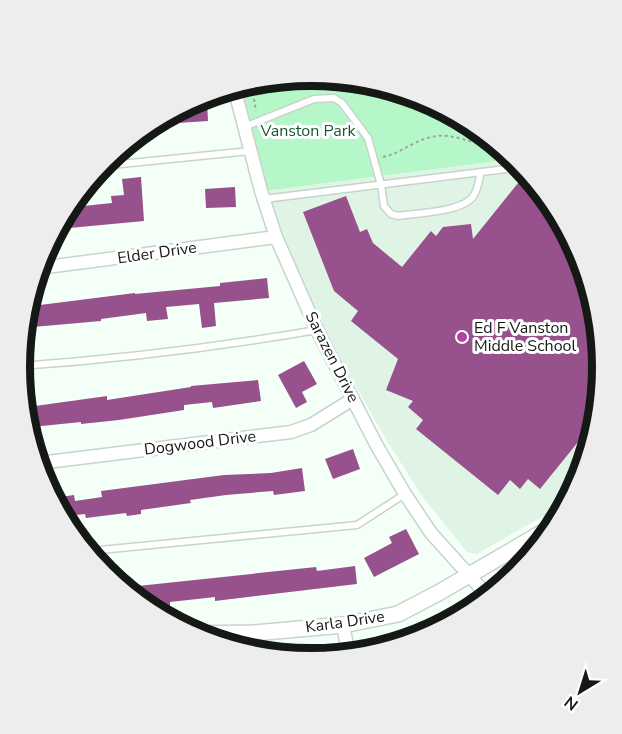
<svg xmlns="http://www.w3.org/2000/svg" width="622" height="734" font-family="'Nunito Sans',sans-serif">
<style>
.built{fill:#e0f4e6}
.green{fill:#b6f7ca}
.building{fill:#97518c}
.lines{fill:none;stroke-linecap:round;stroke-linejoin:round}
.service-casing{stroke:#c7d4cb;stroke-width:9}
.minor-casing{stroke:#c7d4cb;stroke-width:15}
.tertiary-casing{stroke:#c7d4cb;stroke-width:18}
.path{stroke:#9ea6a0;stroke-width:2;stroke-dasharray:3 3;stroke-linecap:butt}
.service{stroke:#fff;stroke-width:6}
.minor{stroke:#fff;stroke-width:12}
.tertiary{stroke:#fff;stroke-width:15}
.poi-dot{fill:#b144a3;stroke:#fff;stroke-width:2}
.labels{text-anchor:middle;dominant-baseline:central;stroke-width:6;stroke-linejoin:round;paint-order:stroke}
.park-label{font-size:16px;fill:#155832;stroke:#fff}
.street-label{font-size:16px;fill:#151916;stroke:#fff}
.poi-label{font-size:16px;fill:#151916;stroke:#fff;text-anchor:start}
.rim{fill:none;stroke:#151916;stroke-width:8}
</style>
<rect width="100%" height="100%" fill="#f4fff7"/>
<path class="built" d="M514,159l66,97 22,111 -22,112 -17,26 -86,49 -10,-2 -45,-56 -35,-55 -76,-134 -45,-116z"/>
<path class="green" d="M311,76l112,22 91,61 -249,32 -23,-102z"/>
<path class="building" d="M207,102l1,19 -30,2 -1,-10 15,-10z
M141,177l3,44 -85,8 15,-22 38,-4 -1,-7 13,-1 -2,-16z
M523,177l11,9 46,70 7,34 -3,8 1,25 9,22 6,7 2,15 -11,59 -51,63 -12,-10 -8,10 -10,-9 -12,15 -82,-66 7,-9 -15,-13 5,-6 -27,-11 12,-31 -47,-38 7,-10 -24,-20 -31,-79 43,-16 14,36 7,-3 6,14 29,24 29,-36 5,5 7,-9 28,-3 2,15z
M235,187l1,20 -30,1 -1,-19z
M267,278l2,20 -55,5 2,23 -14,2 -3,-24 -33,3 2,12 -21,2 -1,-8 -45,6v2l-68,6 -1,-21 103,-13v1l85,-8v-3z
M304,361l13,23 -15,8 5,10 -11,6 -18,-33z
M258,380l3,21 -48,7 -1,-6 -28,3v5l-65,10 -38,4v-2l-49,5 -4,-20 79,-11v4l84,-13v-1z
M353,449l7,20 -27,10 -8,-20z
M302,468l3,23 -31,4 -1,-4 -47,4 -36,5 1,3 -50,7v4l-14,2 -1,-3 -40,5 -1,-4 -18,2 -13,-18 20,-3 1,6 27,-4 -1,-6 123,-16 47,-2z
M406,529l13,25 -45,23 -10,-19 28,-15 -3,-6z
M355,566l2,18 -142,17v-4l-45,5v6l-11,1 -20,-13 -1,-10 178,-19 1,4z"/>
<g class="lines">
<g class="service-casing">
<path id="service" d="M244,127l70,-28 20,-1 8,5 26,35 13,47 3,21 7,8 7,2c18,-3 67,-4 76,-21 4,-6 5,-16 7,-23
M101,166l149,-15
M264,199l258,-32
M20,366c99,-7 198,-19 297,-36
M90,551l267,-26 48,-31"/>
</g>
<g class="minor-casing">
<path id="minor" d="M235,91l26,100 15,46 41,93 60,116 28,48 26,39 55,61
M39,268l237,-31
M39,463l252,-31 20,-7 42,-26
M343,625l5,26"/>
</g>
<g class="tertiary-casing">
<path id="tertiary" d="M195,634l58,-1 90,-8 55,-11 42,-22 105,-61"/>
</g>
<path class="path" d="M252,87l4,24
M383,157c19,-4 34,-19 54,-21 15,-2 33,6 47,9l8,-1
M546,517l13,-7"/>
<use href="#service" class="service"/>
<use href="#minor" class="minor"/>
<use href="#tertiary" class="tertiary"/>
</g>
<circle class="poi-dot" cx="462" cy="337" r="6"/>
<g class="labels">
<g class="park-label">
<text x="308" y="131">Vanston Park</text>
</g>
<g class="street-label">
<text transform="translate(157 253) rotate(-8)">Elder Drive</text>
<text transform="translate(332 357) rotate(63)">Sarazen Drive</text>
<text transform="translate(200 443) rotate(-7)">Dogwood Drive</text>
<text transform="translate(345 622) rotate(-8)">Karla Drive</text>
</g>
<g class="poi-label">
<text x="474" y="328">Ed F Vanston<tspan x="474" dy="18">Middle School</tspan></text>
</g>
</g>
<path d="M0 0H622V734H0ZM30 367a281 281 0 1 1 562 0a281 281 0 1 1-562 0Z" fill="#ecedec" fill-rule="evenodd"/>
<path class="rim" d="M30 367a281 281 0 1 1 562 0a281 281 0 1 1-562 0Z"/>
<g transform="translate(580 692) rotate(218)" stroke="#ffffff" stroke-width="4.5" paint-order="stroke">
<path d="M0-4.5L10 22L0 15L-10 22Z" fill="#151916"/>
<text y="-9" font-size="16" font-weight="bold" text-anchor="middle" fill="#151916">N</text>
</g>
</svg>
